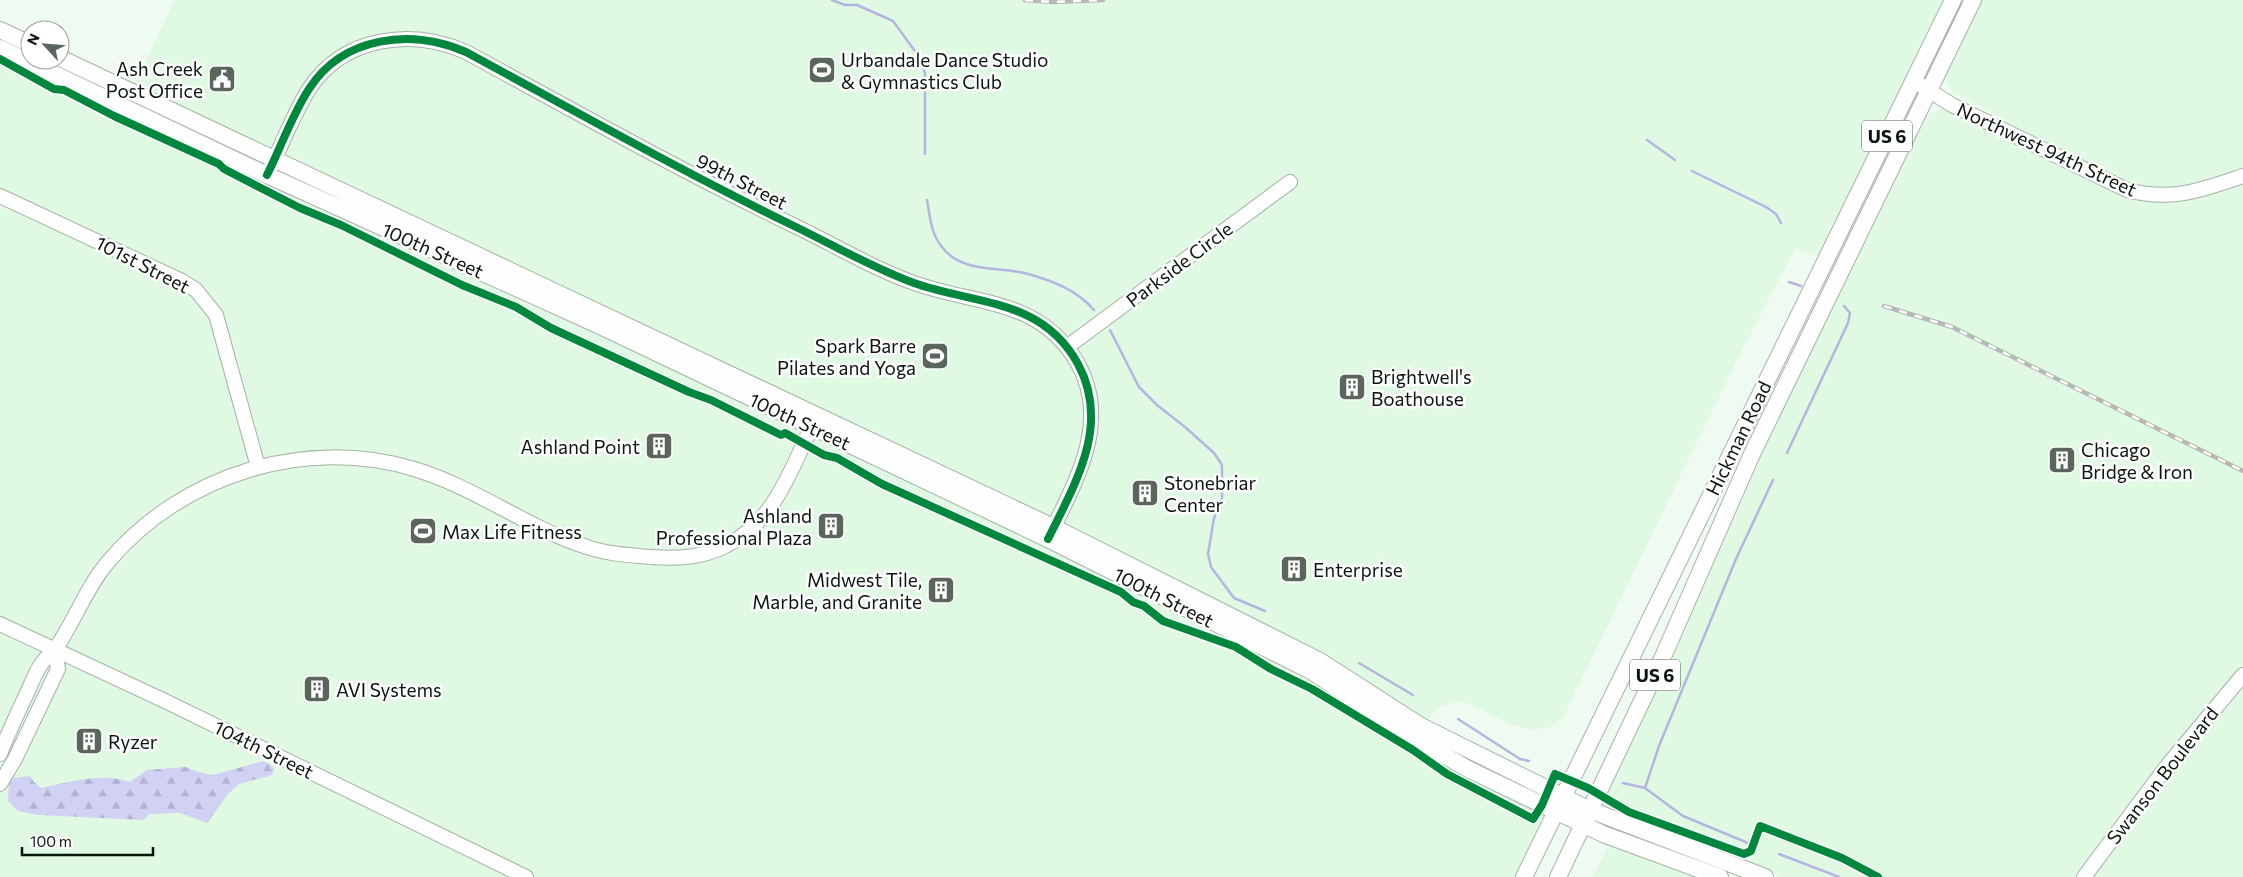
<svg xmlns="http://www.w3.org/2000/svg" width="2243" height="877" font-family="Commissioner,sans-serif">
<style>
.built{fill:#dff9e3}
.forest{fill:url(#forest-firs)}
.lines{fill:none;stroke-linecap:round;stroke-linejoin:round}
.stream{stroke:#b6b5df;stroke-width:2.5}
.minor-casing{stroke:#a7b1a8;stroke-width:16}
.major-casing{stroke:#a7b1a8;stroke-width:18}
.minor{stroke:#fdfefd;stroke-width:14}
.major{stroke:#fdfefd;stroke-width:16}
.rail-casing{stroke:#b5b8b5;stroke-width:4.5}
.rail{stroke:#fff;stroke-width:2.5;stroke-dasharray:8;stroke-linecap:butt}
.cycleway-casing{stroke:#fff;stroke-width:11}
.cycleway{stroke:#00873e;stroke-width:8}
.labels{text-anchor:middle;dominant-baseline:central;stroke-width:5;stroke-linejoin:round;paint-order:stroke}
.shield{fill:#fff;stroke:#545b55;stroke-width:1}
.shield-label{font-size:18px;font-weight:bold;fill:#0a150c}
.poi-label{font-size:19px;fill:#0a150c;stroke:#fff;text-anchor:start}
.street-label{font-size:19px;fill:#0a150c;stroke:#fff}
</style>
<defs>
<pattern id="forest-firs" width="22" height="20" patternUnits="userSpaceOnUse" patternTransform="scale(1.25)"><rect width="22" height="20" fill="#d1d2f3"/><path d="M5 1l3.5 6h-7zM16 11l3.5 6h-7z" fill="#b2b3cf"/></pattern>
</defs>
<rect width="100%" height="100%" fill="#effaf0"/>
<path class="built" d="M175,0h850l27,2 51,-2h850l-127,260 -30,-13 -57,109 -176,361 -13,10 -19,3 -21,-6 -37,-19 -15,-4 -18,6 -19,19 -1290,-634z
M1978,0h265v170l-46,15 -42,5 -28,-7 -102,-49 -39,-25 -33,-17 -9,-13z
M0,48l1048,491 508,272 -32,66h-1524z
M1942,109l8,2 166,81 19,7 27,3 26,-2 55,-17v482l-57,67 -111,145h-295l-38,-19 -125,-46 -9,-8 -1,-14 99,-220 24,-42 25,-56 9,-29 98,-206 29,-49 34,-69 8,-7z
M2243,685v192h-151l80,-106z
M1610,843l93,34h-110z"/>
<path class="forest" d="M263,761l7,3 4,5 -2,6 -33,9 -11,10 -21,29 -27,-10 -31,1 -5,6 -106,-5 -20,-4 -10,-10 1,-19 5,-4 16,-2 4,6 7,6c28,-6 61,-16 89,-6l17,-12 39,-3 12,5 15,3z"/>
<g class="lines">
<path class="stream" d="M832,0l13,5h12l36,16 27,37 5,15v81
M1647,140l28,20
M1692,171l74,36 10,7 5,9
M927,200c3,17 4,34 15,47 20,27 58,19 86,27 25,7 49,16 66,36
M1789,282l12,4
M1110,330l29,57 18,18 28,22 29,26 8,12v34l-8,19 -6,36 3,13 23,31 31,13
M1787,453l61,-130 2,-10 -6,-7
M1359,663l54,32
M1458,719l62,40 9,2
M1623,783l22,5 38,28 65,27
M1645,788l14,-42 77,-187 37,-79
M1779,854l60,23"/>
<g class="minor-casing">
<path id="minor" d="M1914,81l38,24 175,85c45,12 74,0 116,-14
M271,167c12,-25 23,-54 38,-78 35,-53 103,-61 157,-37 110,60 219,121 331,175 39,19 79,43 120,57 61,21 123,15 160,78 35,60 -2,120 -28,175
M0,196l182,85 14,9 20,25 42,152
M1067,347l223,-165
M0,624l165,77 361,176
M0,754c8,-21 18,-42 28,-63 4,-9 8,-20 14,-28 4,-6 10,-10 14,-15 19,-28 30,-60 52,-86 73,-87 197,-126 306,-93 61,18 113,59 173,78 20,7 42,8 63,10 27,2 53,1 77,-12 50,-25 65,-80 89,-127
M0,784l15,-25 43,-90 -3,-19
M2084,877l83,-111 76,-91"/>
</g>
<g class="major-casing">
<path id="major" d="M0,30l30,14
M0,48l267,127 331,150 450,214 263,132 101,66 56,32 135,65 117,43
M60,58l993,469 267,134 101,65 169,84 175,67
M1524,877l429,-877
M1558,877l104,-218 90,-205 221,-454"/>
</g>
<use href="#minor" class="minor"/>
<use href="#major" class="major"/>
<g class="rail-casing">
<path id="rail" d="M1025,0l27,2 51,-2
M1884,306l68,21 291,144"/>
</g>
<use href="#rail" class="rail"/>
<g class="cycleway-casing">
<path id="cycleway" d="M0,59l54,30 10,1 50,26 105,48 5,5 76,39 41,17 121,60 54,22 35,21 138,64 22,8 70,35 4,-2 39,22 13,3 45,26 239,108 12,10 11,4 19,15 73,26 35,22 41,20 101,61 34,24 86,45 9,-14 13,-31 33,14 41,24 115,42 7,-3 9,-25 82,32 36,19
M267,175c14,-28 25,-60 42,-86 34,-53 103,-61 157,-37 109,59 217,120 328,174 39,19 79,42 120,57 62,22 128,15 164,81 33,61 -3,120 -30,175"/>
</g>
<use href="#cycleway" class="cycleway"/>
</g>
<defs>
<g id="stadium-square" transform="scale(1.4375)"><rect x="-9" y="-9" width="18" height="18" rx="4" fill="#5a655c" stroke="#fff"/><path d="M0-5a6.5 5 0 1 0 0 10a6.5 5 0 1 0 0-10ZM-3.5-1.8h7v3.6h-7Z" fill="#fff"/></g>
<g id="civic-square" transform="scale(1.4375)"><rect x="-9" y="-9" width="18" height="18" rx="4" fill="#5a655c" stroke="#fff"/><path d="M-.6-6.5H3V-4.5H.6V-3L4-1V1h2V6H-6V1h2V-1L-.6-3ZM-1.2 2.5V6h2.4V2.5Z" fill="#fff"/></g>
<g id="building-square" transform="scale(1.4375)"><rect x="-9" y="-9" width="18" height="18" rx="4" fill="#5a655c" stroke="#fff"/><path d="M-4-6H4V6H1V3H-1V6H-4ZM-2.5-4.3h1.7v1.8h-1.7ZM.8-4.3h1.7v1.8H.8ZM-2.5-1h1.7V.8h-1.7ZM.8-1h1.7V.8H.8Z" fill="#fff"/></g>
</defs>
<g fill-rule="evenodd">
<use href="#stadium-square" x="822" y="70"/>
<use href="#civic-square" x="222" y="79"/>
<use href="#stadium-square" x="935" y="356"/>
<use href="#building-square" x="1352" y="387"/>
<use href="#building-square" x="659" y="446"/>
<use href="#building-square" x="2062" y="460"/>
<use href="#building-square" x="1145" y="493"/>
<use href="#building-square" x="831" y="526"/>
<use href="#stadium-square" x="423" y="531"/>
<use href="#building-square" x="1294" y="569"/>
<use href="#building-square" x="941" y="590"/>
<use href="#building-square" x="317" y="689"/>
<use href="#building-square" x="89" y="741"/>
</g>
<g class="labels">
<g class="shield">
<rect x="1862" y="120.5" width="50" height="31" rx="4"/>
<rect x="1630" y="659.5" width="50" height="31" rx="4"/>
</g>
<g class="shield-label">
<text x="1887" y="136">US 6</text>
<text x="1655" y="675">US 6</text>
</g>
<g class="poi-label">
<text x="841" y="59">Urbandale Dance Studio<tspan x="841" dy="22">&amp; Gymnastics Club</tspan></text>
<text x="203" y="68" text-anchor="end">Ash Creek<tspan x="203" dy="22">Post Office</tspan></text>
<text x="916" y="345" text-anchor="end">Spark Barre<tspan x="916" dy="22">Pilates and Yoga</tspan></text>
<text x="1371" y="376">Brightwell's<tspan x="1371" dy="22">Boathouse</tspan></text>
<text x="640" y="446" text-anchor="end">Ashland Point</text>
<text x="2081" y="449">Chicago<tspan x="2081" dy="22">Bridge &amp; Iron</tspan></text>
<text x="1164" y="482">Stonebriar<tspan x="1164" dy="22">Center</tspan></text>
<text x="812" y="515" text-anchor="end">Ashland<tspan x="812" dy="22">Professional Plaza</tspan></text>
<text x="442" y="531">Max Life Fitness</text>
<text x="1313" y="569">Enterprise</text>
<text x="922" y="579" text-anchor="end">Midwest Tile,<tspan x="922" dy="22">Marble, and Granite</tspan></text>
<text x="336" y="689">AVI Systems</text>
<text x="108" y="741">Ryzer</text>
</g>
<g class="street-label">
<text transform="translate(2047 149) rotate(25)">Northwest 94th Street</text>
<text transform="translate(742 181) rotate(27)">99th Street</text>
<text transform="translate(433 250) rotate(24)">100th Street</text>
<text transform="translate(143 264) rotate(27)">101st Street</text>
<text transform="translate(1179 264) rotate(-37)">Parkside Circle</text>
<text transform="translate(800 421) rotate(25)">100th Street</text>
<text transform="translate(1738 438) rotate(-64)">Hickman Road</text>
<text transform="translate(1164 597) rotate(27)">100th Street</text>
<text transform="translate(264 749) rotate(26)">104th Street</text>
<text transform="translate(2162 775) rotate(-52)">Swanson Boulevard</text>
</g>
</g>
<g transform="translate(45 45) rotate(296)"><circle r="24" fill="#ffffff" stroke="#9da19e"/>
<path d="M0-4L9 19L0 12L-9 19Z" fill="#5a655c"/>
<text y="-8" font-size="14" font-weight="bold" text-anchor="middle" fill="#0a150c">N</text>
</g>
<path d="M22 847v8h131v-8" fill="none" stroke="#0a150c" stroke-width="2.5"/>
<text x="30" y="847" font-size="15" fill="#0a150c" stroke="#ffffff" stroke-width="4" paint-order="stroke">100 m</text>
</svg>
